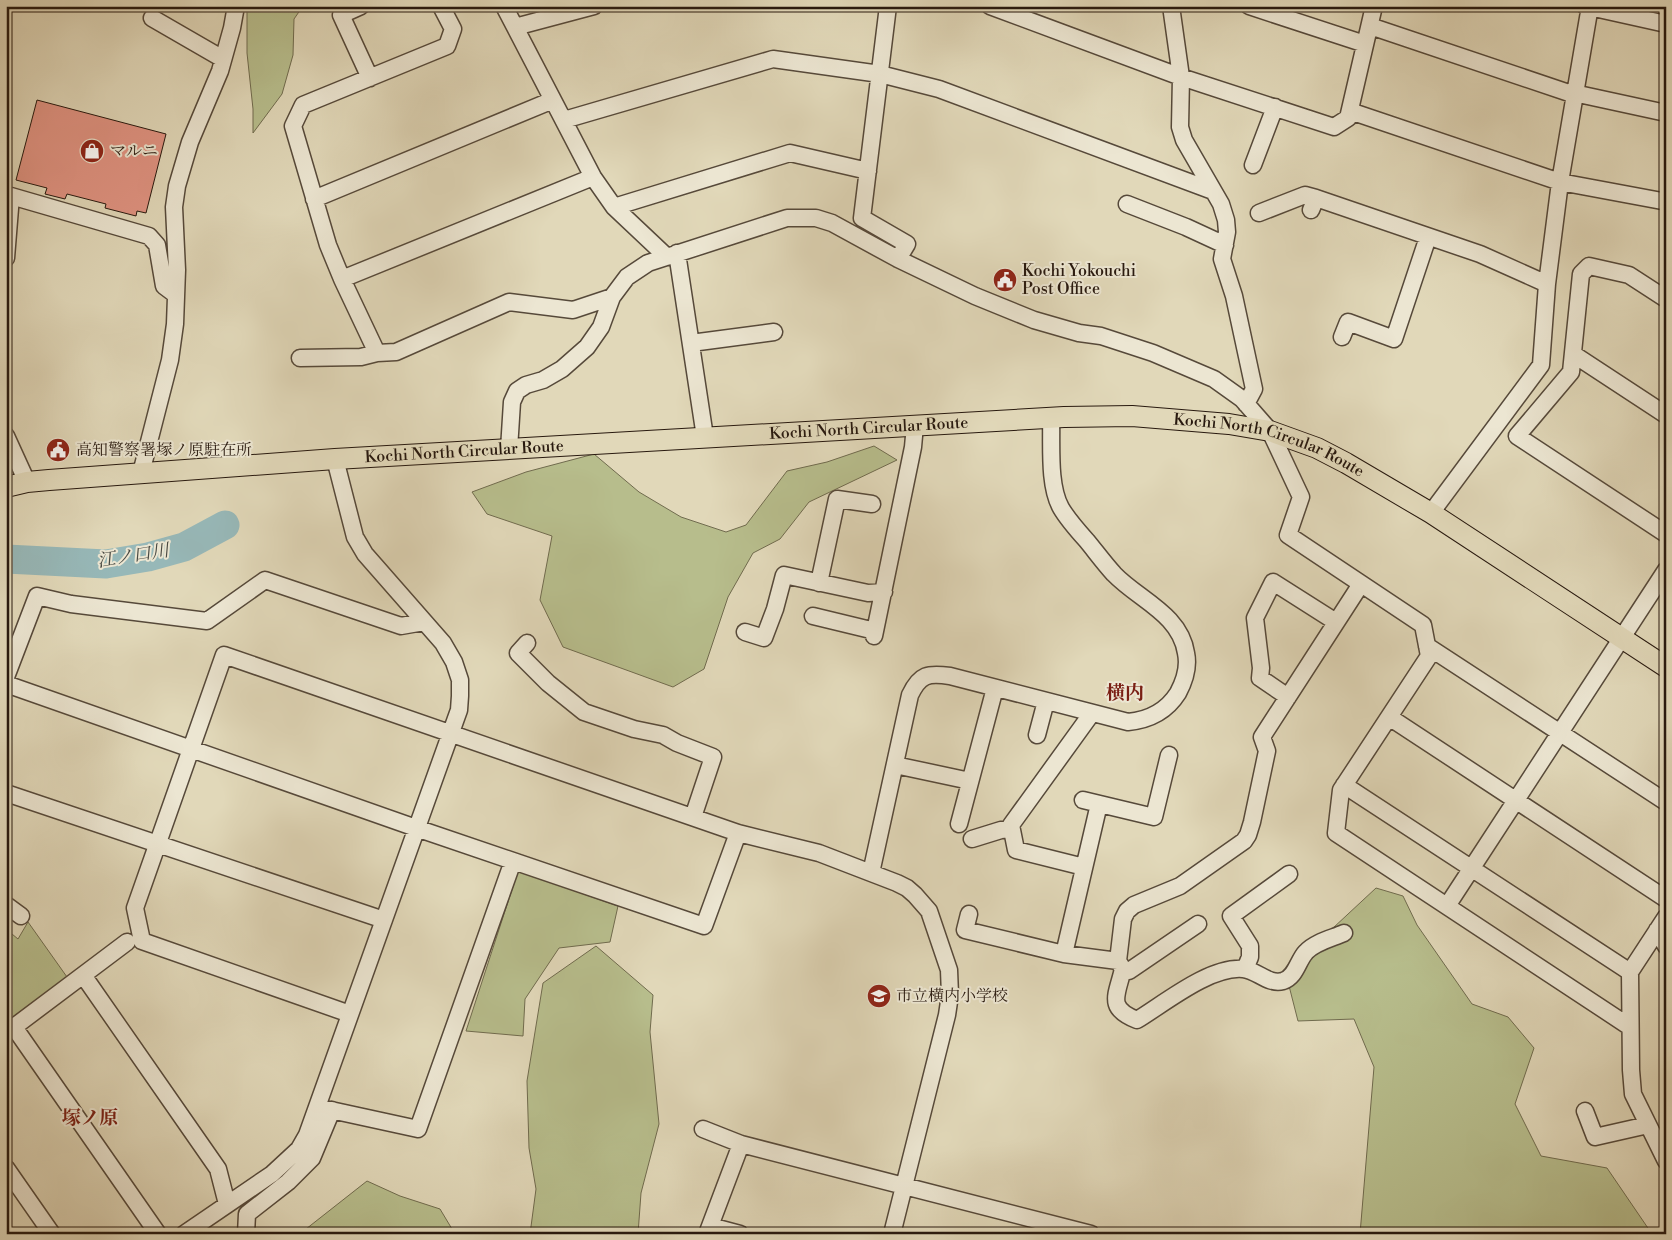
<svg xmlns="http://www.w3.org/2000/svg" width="1672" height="1240" font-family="'Libre Bodoni','Noto Serif JP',serif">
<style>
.green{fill:#b7bd8c;stroke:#706b4e}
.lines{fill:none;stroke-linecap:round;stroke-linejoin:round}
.river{stroke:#97b8b8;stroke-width:29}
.building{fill:#e09382;stroke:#28190f}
.minor-casing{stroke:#56493a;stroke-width:19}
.major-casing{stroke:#28190f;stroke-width:22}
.minor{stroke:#ece6d2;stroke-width:16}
.major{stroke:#e1d8b9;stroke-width:20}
.labels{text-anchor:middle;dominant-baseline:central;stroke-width:4;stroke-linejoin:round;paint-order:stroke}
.poi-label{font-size:16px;fill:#28190f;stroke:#ece6d2;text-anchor:start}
.street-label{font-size:16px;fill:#28190f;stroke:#ece6d2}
.water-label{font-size:18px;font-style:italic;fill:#494942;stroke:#ece6d2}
.quarter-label{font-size:19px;font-weight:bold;fill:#7a1f14;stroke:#ece6d2}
</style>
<rect width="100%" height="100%" fill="#e1d8b9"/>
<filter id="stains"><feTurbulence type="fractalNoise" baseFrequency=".004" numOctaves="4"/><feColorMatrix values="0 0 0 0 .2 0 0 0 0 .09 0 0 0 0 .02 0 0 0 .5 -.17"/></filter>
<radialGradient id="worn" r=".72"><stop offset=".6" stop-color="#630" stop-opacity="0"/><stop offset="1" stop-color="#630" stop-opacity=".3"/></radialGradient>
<path class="green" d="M247,6h56l-9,13 -1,36 -11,39 -29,39v-24l-6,-56z
M874,446l23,14 -88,42 -29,37 -27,14 -25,44 -24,72 -31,18 -110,-40 -23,-47 12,-64 -65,-22 -15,-22 54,-20 68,-18 45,38 42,25 45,15 20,-7 41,-54 40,-9z
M518,871l100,35 -8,36 -51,6 -34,51 -2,37 -57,-5z
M1376,888l27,8 14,29 55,79 36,13 26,31 -19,56 26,52 66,12 45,66h-292l14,-167 -20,-48 -56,2 -11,-43 46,-50z
M28,922l39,55 -61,45v-93l12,10z
M596,946l57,49 -3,37 9,92 -18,69 -3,41h-108l6,-45 -7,-41 -2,-67 16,-98z
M367,1181l33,15 40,13 15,25h-150l1,-5z"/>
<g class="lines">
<path class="river" d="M6,559l100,5 42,-7 36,-10 41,-22"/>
</g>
<path class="building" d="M37,100l129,34 -20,79 -9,-2 -1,5 -31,-8 1,-4 -39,-10 -2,5 -20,-5 2,-6 -31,-8z"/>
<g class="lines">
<g class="minor-casing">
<path id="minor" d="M361,6l-20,9 29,63
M441,6l12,23 -6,17 -144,59 -10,21 35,119 14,34 35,74 19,-1 113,-50 64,8 39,-13
M504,6l89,171 21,30 53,50
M888,6l-26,212 45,26 -9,15
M990,6l191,71 153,50 14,-9 26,-112
M1171,6l10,71 -1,50 4,13 37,64 5,16 1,12 -5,27 12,37 20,93 -8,15
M1249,6l116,38
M1585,6l81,18
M152,18l71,41
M1370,26l199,67 14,2 83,18
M515,27l79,-21
M1350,111l210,71 102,19
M564,120l209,-61 107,15 59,15 274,102
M1253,165l22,-58
M314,199l239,-99
M1127,204l59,23 39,18
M614,207l176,-54 78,18
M1311,210l5,-12 164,56 67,30
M1259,213l46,-18 11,3
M677,253l28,184
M6,258l5,-62 138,40 8,9 7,41 12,9
M342,279l251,-102
M1666,299l-37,-24 -40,-9 -8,8 -10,98 -54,64 149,98
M1342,337l6,-15 46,17 34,-102
M691,343l83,-11
M1573,354l93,61
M300,358l61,-1 16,-4
M6,436l21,46
M509,449l3,-47 5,-11 9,-6 17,-5 19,-11 25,-22 14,-20 11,-30 15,-20 21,-14 139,-45h29l16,5 66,36 77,37 59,24 45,13 22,3 52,17 61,26 28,20 28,32 31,66 -13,38 135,90 6,31 -88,134 -5,43 294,194
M141,473l29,-113 5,-36 2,-54 -3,-63 3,-21 13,-44 30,-71 12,-43 4,-22
M1431,513l110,-148 6,-81 13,-102 30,-176
M819,583l18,-84 35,5
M813,616l62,15
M745,632l19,6 11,-29 9,-34 84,18 16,-1
M874,636l39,-189 2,-22
M527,643l-9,10 30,30 36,29 50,17 29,6 14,8 36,14 -20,60
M1427,646l239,156
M6,677l31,-81 34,8 136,17 58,-41 136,46 23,-4
M6,684l410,144 288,98 34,-93
M1288,697l-28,-19 1,-10 -6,-50 18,-36 63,40
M1389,717l277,182
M1037,735l9,-34
M895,765l75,16
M1344,785l286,187
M6,793l378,127
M1083,800l71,17 15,-62
M959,824l36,-136
M972,839l29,-9 10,-1
M1084,867l-68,-17 -5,-25 81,-112
M871,873l39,-178c10,-21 18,-22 40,-19l178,46c21,-2 38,-10 50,-29 7,-13 11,-26 8,-40 -6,-39 -47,-53 -72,-79 -10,-11 -18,-22 -27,-33 -9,-10 -19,-21 -26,-33 -13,-23 -9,-64 -10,-90
M6,905l15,11
M1447,906l219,-336
M969,914l-4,16 99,24 54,7 5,-42 4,-8 7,-6 46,-19 64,-45 4,-6 4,-13 15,-71 -5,-14 99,-153
M1666,917l-36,55 1,98 2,24 33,67
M1657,930l9,16
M1064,954l35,-150
M1118,961l5,8c-6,26 -17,39 14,51 28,-17 73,-54 106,-51 14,1 25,16 40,12 13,-4 15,-21 23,-29 9,-10 27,-14 38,-19
M1123,969l6,2 69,-47
M1245,969l5,-12v-11l-19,-30 58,-42
M83,975l135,194 9,35
M350,1014l-208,-73 -7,-33 89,-253 514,178 81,20 78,30 10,5 8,7 14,16 20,59 1,25 -3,20 -55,219
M14,1027l144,207
M6,1033l121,-91
M317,1107l101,22 95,-268
M1585,1111l10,26 53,-12
M703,1129l38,15 350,90
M6,1168l46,66
M710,1226l30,8
M184,1234l88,-60 27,-25 8,-14 152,-425 1,-14v-16l-6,-18 -11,-19 -78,-89 -10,-17 -20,-78
M246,1234l1,-20 41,-32 24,-24 20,-48
M707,1234l34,-90"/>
</g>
<g class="major-casing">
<g id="major">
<path id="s1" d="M6,487l21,-5 22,-2 286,-21 729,-42 68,-1 97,8 41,7 47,17 29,15 85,50 235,154"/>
</g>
</g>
<use href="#minor" class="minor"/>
<use href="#major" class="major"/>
</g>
<defs>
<g id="shop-disc" transform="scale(1.25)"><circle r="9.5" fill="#8f2418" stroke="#ece6d2"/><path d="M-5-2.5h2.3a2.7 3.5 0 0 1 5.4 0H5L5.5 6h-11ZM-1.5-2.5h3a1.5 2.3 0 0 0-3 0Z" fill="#fff"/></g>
<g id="civic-disc" transform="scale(1.25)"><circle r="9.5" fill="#8f2418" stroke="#ece6d2"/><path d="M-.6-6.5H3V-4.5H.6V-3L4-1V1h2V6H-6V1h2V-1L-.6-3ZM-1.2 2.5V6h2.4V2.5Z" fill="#fff"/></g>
<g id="school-disc" transform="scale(1.25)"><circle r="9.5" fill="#8f2418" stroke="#ece6d2"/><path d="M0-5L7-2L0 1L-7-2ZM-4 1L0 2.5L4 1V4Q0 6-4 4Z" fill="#fff"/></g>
</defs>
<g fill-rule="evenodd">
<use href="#shop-disc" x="92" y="151"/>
<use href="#civic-disc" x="1005" y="280"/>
<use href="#civic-disc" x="58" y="450"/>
<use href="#school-disc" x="879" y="996"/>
</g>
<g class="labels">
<g class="poi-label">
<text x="110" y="151">マルニ</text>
<text x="1022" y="271">Kochi Yokouchi<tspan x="1022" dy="18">Post Office</tspan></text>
<text x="76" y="450">高知警察署塚ノ原駐在所</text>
<text x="896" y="996">市立横内小学校</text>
</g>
<g class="street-label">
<text stroke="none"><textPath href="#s1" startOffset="865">Kochi North Circular Route</textPath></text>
<text stroke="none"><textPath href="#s1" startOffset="1270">Kochi North Circular Route</textPath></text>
<text stroke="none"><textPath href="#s1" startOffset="460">Kochi North Circular Route</textPath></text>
</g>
<g class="water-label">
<text transform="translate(133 556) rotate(-9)">江ノ口川</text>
</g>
<g class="quarter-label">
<text x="1125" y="693">横内</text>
<text x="90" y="1118">塚ノ原</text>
</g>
</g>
<rect width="1672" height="1240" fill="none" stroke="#e1d8b9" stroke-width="25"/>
<rect x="8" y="8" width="1657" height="1225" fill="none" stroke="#28190f" stroke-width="2.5"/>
<rect x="12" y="12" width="1647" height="1215" fill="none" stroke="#28190f"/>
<rect width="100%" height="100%" filter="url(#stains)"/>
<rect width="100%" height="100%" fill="url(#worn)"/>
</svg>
